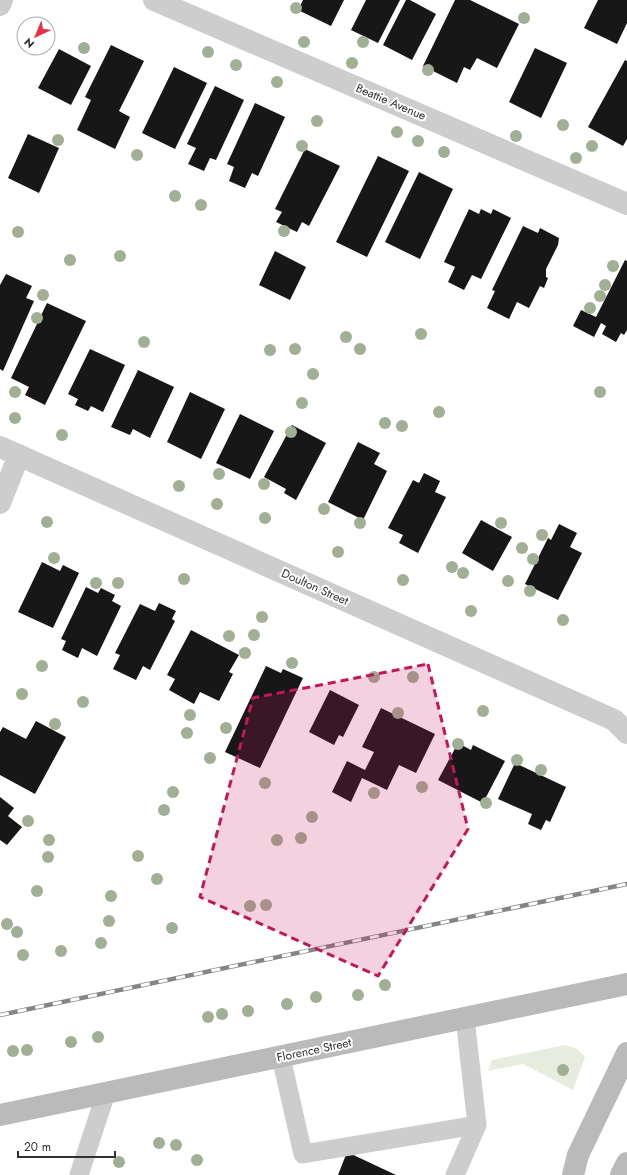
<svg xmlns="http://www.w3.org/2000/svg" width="627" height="1175" font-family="Jost,sans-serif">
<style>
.green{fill:#e7edde}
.building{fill:#171717}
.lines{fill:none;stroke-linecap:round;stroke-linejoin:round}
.service{stroke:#cdcdcd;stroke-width:19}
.minor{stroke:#cdcdcd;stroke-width:22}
.secondary{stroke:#bababa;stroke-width:22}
.rail-casing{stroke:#858585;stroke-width:4.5}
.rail{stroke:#fff;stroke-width:3;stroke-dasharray:9;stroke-linecap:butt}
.tree{fill:#a1af94}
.marked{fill:#c2185b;fill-opacity:0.2;stroke:#c2185b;stroke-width:3;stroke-dasharray:8 5;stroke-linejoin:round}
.labels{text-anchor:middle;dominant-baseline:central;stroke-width:4;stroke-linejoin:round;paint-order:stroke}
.street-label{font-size:12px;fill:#303030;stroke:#fff}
</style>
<rect width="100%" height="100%" fill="#fff"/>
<path class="green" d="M565,1045l12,4 8,8 -12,33 -50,-26 -35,7 4,-11z"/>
<path class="building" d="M303,0h41l-13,26 -33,-16z
M366,0h34l-22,43 -27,-13z
M406,0h4l26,14 -24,46 -29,-15z
M455,0h15l49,24 -22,44 -20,-10 -7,12 -6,-3 -7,16 -34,-17z
M598,0h29v23l-10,21 -33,-16z
M111,45l33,16 -25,50 11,6 -15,32 -38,-19 14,-30 -6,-3z
M535,48l32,15 -26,55 -32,-16z
M59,49l32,17 -20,39 -33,-17z
M625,60l2,1v78l-4,7 -35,-19z
M174,67l33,16 -32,66 -33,-16z
M215,86l29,14 -28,60 -6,-2 -6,13 -16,-7 8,-16 -9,-4z
M255,103l30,14 -27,59 -6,-3 -7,15 -16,-7 5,-14 -7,-3z
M28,134l31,14 -20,45 -31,-15z
M305,149l35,17 -31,60 -7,-4 -5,10 -21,-10 6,-10 -7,-3z
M378,156l31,15 -42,86 -31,-15z
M419,172l34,17 -33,70 -35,-17z
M469,209l10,5 2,-5 10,5 2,-5 18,9 -30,61 -9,-4 -8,15 -16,-8 7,-15 -11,-5z
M523,226l15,7 2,-5 19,10 -1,7 -12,24v8l2,1 -4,10 -4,-2 -11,22 -12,-6 -8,17 -22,-11 8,-17 -3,-1z
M275,251l31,16 -16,33 -31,-15z
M625,260l2,1v69l-3,5 -3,-2 -5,9 -14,-8 4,-8 -5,-3 -7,14 -21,-11 8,-16 15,7z
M6,274l26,12 -6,12 8,3 -31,70 -3,-2v-84z
M47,303l39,18 -41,84 -20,-10 4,-8 -18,-9z
M90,349l35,16 -22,47 -12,-6 -3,5 -13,-6 3,-6 -10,-5z
M138,370l36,17 -24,51 -17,-9 -3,6 -19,-8z
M190,392l35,17 -24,50 -34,-17z
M240,414l34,17 -24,48 -34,-16z
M292,425l34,18 -30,57 -12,-7 2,-4 -22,-12z
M358,442l22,11 -6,11 13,7 -24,49 -35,-18z
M424,473l16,8 -5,11 11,5 -28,56 -19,-10 4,-8 -15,-7 25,-48 6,3z
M481,520l31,17 -19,34 -31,-18z
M559,524l18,9 -7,14 12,6 -24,47 -33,-16 23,-46 3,2z
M42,562l18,9 3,-6 16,8 -26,55 -35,-16z
M86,587l12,6 3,-5 14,7 -3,6 9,5 -24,50 -15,-8 -4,10 -16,-8 4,-9 -5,-2z
M159,603l17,8 -4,8 3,2 -25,49 -7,-4 -7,14 -23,-11 7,-14 -5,-2 25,-49 15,7z
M191,630l48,25 -10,17 4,2 -14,27 -19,-9 -6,12 -25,-14 6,-11 -8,-4z
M266,666l15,7 2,-4 20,9 -43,90 -35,-16z
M330,690l29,15 -16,32 -4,-2 -5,10 -25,-13z
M381,708l54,26 -19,39 -17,-8 -12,25 -25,-12 -11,24 -19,-10 15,-31 18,9 9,-18 -12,-5z
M36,721l30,16 -31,57 -35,-19v-43l3,-5 23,12z
M458,743l13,7 2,-5 32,16 -22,42 -45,-23z
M515,763l51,24 -16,35 -4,-2 -5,10 -13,-6 4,-10 -34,-15z
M0,797l14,11 -6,8 14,11 -15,18 -7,-5z
M347,1152l49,23h-58z"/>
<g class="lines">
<path class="service" d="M281,1057l22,97 174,-29 -12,-107
M79,1175l27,-82
M455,1175l22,-50"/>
<path class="minor" d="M154,0l473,204
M0,5l2,-5
M0,447l614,273 13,13
M0,503l19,-48"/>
<path class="secondary" d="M0,1115l627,-131
M573,1175l5,-20 49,-102
M621,1175l6,-12"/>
<g class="rail-casing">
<path id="rail" d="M0,1015l627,-131"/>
</g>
<use href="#rail" class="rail"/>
</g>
<g class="tree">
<circle cx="296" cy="8" r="6"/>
<circle cx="524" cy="18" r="6"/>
<circle cx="304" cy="42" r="6"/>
<circle cx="363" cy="42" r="6"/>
<circle cx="84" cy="48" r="6"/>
<circle cx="208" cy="52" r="6"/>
<circle cx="352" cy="63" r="6"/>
<circle cx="236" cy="65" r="6"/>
<circle cx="428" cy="70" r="6"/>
<circle cx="277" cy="82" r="6"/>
<circle cx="317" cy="121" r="6"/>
<circle cx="563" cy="125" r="6"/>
<circle cx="397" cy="132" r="6"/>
<circle cx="516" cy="136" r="6"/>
<circle cx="58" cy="140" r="6"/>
<circle cx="418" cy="141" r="6"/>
<circle cx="302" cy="146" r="6"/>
<circle cx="592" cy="146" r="6"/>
<circle cx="444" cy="152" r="6"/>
<circle cx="137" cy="155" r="6"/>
<circle cx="576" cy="158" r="6"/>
<circle cx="175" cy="196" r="6"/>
<circle cx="201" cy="205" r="6"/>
<circle cx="284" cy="231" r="6"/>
<circle cx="18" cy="232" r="6"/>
<circle cx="120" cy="256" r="6"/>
<circle cx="70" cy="260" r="6"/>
<circle cx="613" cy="266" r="6"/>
<circle cx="605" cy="285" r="6"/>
<circle cx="43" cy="295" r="6"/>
<circle cx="600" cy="296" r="6"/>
<circle cx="590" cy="308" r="6"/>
<circle cx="37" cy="318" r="6"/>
<circle cx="421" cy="334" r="6"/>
<circle cx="346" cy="337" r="6"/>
<circle cx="144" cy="342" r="6"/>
<circle cx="295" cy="349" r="6"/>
<circle cx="360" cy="349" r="6"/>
<circle cx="270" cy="350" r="6"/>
<circle cx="313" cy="374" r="6"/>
<circle cx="15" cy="392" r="6"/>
<circle cx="600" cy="392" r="6"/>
<circle cx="302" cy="403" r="6"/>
<circle cx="439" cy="412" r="6"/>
<circle cx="15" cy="418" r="6"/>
<circle cx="385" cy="423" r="6"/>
<circle cx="402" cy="426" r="6"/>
<circle cx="291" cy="432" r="6"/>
<circle cx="62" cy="435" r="6"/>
<circle cx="219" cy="474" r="6"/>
<circle cx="264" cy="484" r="6"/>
<circle cx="179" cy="486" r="6"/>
<circle cx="217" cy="504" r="6"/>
<circle cx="324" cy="509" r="6"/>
<circle cx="265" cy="518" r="6"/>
<circle cx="47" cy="522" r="6"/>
<circle cx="360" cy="523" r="6"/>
<circle cx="501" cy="523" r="6"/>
<circle cx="542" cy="535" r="6"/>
<circle cx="522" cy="548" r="6"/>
<circle cx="338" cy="552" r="6"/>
<circle cx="54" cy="558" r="6"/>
<circle cx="533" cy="559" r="6"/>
<circle cx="452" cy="567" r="6"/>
<circle cx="463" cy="573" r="6"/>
<circle cx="184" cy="579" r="6"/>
<circle cx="403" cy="580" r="6"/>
<circle cx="508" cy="581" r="6"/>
<circle cx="96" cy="583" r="6"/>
<circle cx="118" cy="583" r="6"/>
<circle cx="530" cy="591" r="6"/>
<circle cx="471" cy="611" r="6"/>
<circle cx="262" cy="617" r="6"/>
<circle cx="563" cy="620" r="6"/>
<circle cx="254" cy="635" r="6"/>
<circle cx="229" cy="636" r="6"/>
<circle cx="245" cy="653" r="6"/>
<circle cx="292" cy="663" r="6"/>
<circle cx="42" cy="666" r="6"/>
<circle cx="374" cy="677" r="6"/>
<circle cx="413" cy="677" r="6"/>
<circle cx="22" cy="694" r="6"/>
<circle cx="83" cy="702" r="6"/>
<circle cx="483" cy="711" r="6"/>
<circle cx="398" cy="713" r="6"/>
<circle cx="190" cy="715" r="6"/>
<circle cx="55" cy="724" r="6"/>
<circle cx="226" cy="728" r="6"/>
<circle cx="187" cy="733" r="6"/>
<circle cx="458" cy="744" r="6"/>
<circle cx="210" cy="758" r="6"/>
<circle cx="517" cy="760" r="6"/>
<circle cx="541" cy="770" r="6"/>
<circle cx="265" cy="783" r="6"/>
<circle cx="422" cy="787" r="6"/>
<circle cx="173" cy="792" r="6"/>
<circle cx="374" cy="793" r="6"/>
<circle cx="486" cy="803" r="6"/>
<circle cx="164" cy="810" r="6"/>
<circle cx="312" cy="817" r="6"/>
<circle cx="28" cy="821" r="6"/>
<circle cx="301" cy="838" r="6"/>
<circle cx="49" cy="840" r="6"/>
<circle cx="277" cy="840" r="6"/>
<circle cx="138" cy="856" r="6"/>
<circle cx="48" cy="857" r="6"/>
<circle cx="157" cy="879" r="6"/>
<circle cx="37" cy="891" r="6"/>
<circle cx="111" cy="896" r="6"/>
<circle cx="266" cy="905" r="6"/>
<circle cx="250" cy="906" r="6"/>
<circle cx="109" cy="921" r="6"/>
<circle cx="7" cy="924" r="6"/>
<circle cx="172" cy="928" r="6"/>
<circle cx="17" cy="932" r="6"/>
<circle cx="101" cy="943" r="6"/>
<circle cx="61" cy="951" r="6"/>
<circle cx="23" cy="955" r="6"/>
<circle cx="385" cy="985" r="6"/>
<circle cx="358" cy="995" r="6"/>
<circle cx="316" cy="997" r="6"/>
<circle cx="287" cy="1004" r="6"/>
<circle cx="248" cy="1011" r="6"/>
<circle cx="222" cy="1014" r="6"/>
<circle cx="208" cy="1017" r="6"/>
<circle cx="98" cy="1037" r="6"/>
<circle cx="71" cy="1042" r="6"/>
<circle cx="27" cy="1050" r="6"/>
<circle cx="13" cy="1051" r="6"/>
<circle cx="563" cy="1070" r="6"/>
<circle cx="159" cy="1143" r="6"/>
<circle cx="176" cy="1145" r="6"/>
<circle cx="197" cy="1160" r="6"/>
<circle cx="119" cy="1162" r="6"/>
</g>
<path class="marked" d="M428,664l40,165 -90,147 -178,-79 53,-199z"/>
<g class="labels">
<g class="street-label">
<text transform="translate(391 102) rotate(23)">Beattie Avenue</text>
<text transform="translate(315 587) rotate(24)">Doulton Street</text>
<text transform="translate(314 1050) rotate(-12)">Florence Street</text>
</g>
</g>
<g transform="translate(36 36) rotate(224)"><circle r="19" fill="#ffffff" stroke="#acacac"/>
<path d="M0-3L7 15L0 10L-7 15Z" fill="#e93141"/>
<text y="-6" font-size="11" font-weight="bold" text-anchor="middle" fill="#303030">N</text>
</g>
<path d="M18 1151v6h97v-6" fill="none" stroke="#303030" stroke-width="2"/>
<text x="24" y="1151" font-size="12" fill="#303030" stroke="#ffffff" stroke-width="3" paint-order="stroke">20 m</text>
</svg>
